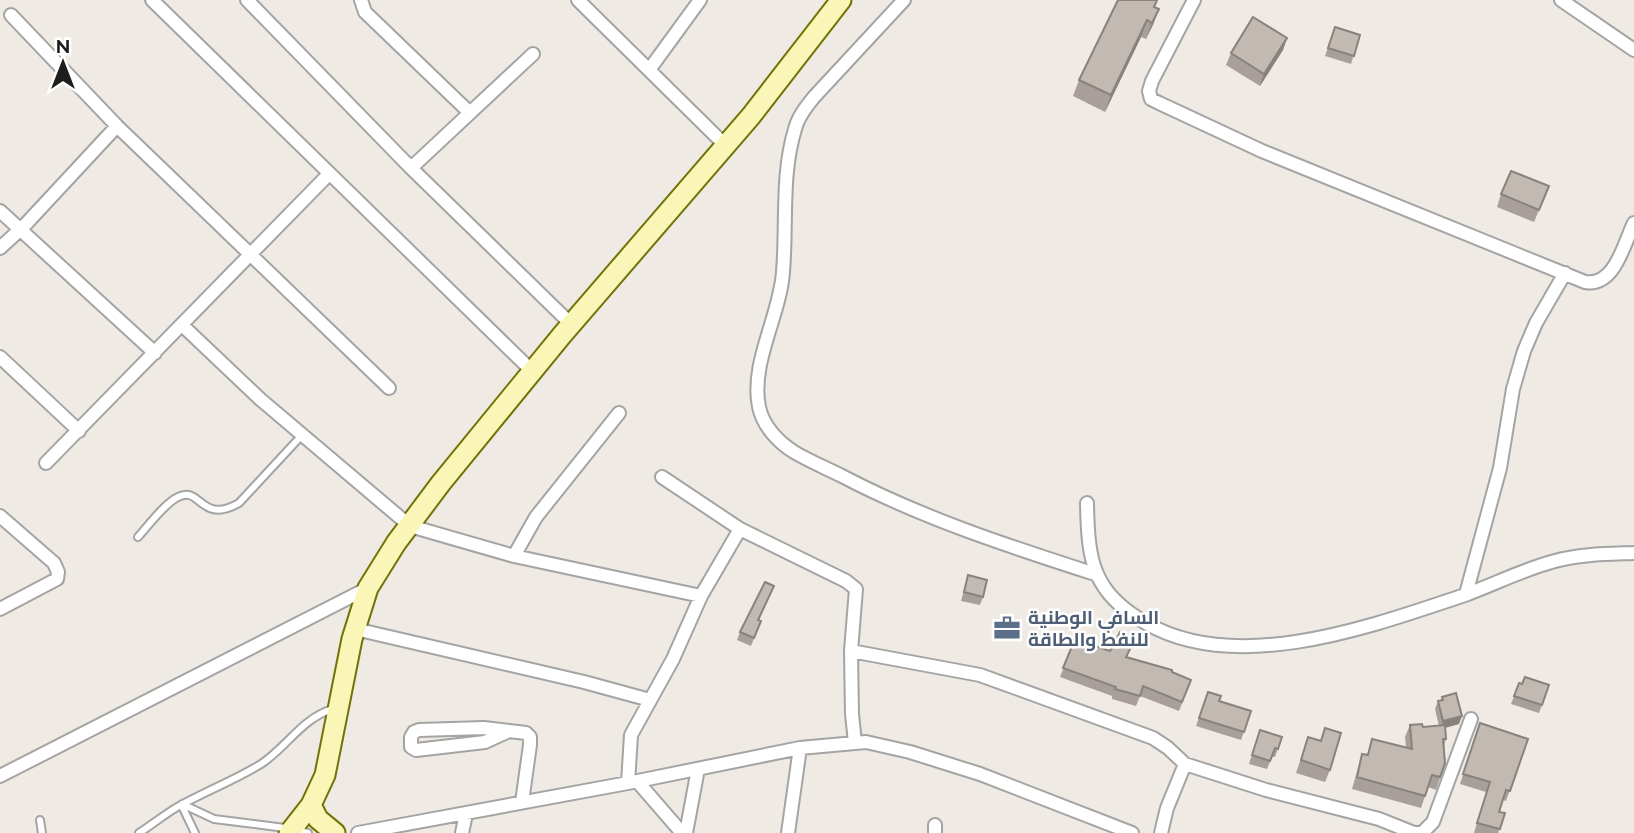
<svg xmlns="http://www.w3.org/2000/svg" width="1634" height="833" font-family="Raleway,Cairo,sans-serif">
<style>
.lines{fill:none;stroke-linecap:round;stroke-linejoin:round}
.service-casing{stroke:#a4a4a4;stroke-width:10}
.minor-casing{stroke:#a4a4a4;stroke-width:16}
.secondary-casing{stroke:#727306;stroke-width:23}
.service{stroke:#fff;stroke-width:6}
.minor{stroke:#fff;stroke-width:12}
.secondary{stroke:#f9f6b7;stroke-width:19}
.wall{fill:#a89f9a}
.shaded-wall{fill:#88827d}
.building{fill:#c3b9b3;stroke:#88827d;stroke-width:2}
.labels{text-anchor:middle;dominant-baseline:central;stroke-width:5;stroke-linejoin:round;paint-order:stroke}
.service-label{font-size:19px;font-weight:bold;fill:#4e5e75;stroke:#fff;text-anchor:start}
</style>
<rect width="100%" height="100%" fill="#efeae3"/>
<g class="lines">
<g class="service-casing">
<path id="service" d="M138,537c10,-11 27,-34 40,-40 23,-12 22,28 61,6l64,-69
M182,804l32,15 79,10 15,4
M182,806l13,27
M40,820l2,13
M139,833c14,-9 26,-19 40,-27 27,-15 56,-26 82,-42 26,-17 41,-46 72,-55"/>
</g>
<g class="minor-casing">
<path id="minor" d="M152,0l381,372
M247,0l164,168 161,157
M361,0l4,12 105,101
M578,0l148,146
M904,0l-90,97c-8,10 -16,20 -19,32 -14,46 -8,95 -12,143 -3,44 -33,91 -24,135 4,19 19,35 35,45 15,9 32,16 48,24 80,42 166,70 253,98
M1194,0l-42,81 -3,10 2,8 8,4 103,48 323,131c30,5 39,-39 49,-59
M1561,0l73,50
M11,15l106,111 272,262
M649,70l51,-70
M411,168l122,-114
M0,211l155,142
M0,248l25,-23 92,-99
M182,325l78,74 150,127 104,30 187,40
M0,357l79,74
M46,463l283,-289
M662,477l78,52 106,52 10,8 -5,62 1,63 3,29
M1087,503c1,57 5,90 59,120 91,53 226,3 319,-28 30,-11 59,-26 90,-34 25,-7 53,-7 79,-8
M0,516l54,47 4,9 -1,7 -57,30
M514,556l22,-39 83,-104
M1466,594l34,-126 13,-79 11,-38 12,-28 29,-50
M355,629l229,53 66,18
M851,651l129,24 173,63 15,10 17,16
M509,731l-24,11 -69,8 -5,-3v-10l3,-5 5,-2 65,-2 42,5 4,4v8l-8,57
M0,776l368,-188
M637,781l45,52
M628,783l3,-48 42,-76 28,-63 39,-67
M935,825v8
M358,833l270,-50 172,-35 66,-6 44,10 70,22 152,59
M462,833l4,-19
M686,833l12,-64
M788,833l12,-85
M1161,833l6,-25 18,-44 81,26 113,29 35,14
M1417,833h5l11,-11 38,-103"/>
</g>
<g class="secondary-casing">
<path id="secondary" d="M311,805l7,14 17,14
M289,833l22,-28 14,-30 27,-136 16,-51 28,-45 45,-60 121,-148 189,-219 90,-116"/>
</g>
<use href="#service" class="service"/>
<use href="#minor" class="minor"/>
<use href="#secondary" class="secondary"/>
</g>
<path class="wall" d="M1156,7l3,2 -13,30 -5,-2 -36,75 -32,-16 6,-16z
M1335,27l25,8 -9,29 -26,-8z
M1287,38l-4,12 -23,36 -34,-21 5,-12z
M1549,186l-15,36 -37,-15 4,-13z
M968,575l15,22 -3,8 -19,-4z
M774,586l-15,34 2,1 -10,25 -14,-6 3,-8z
M1075,639l35,12 25,-12 -8,18 45,15 19,8 -12,31 -39,-15 -4,10 -24,-7v-3l-52,-19z
M1519,683l23,22 -3,8 -28,-9z
M1208,692l11,9 32,10 -10,29 -45,-14z
M1442,697l17,27 -14,4 1,11 -2,7 1,17 -9,27 -8,-3 -7,21 -69,-19 10,-35 5,1 5,-16 34,9 -1,-11 5,-12 13,2 16,-1 -4,-17 3,-8 3,-1z
M1480,723l48,16 -22,62 -3,-1 -4,12 6,1 -7,20h-24l12,-41 -26,-8z
M1325,728l5,42 -5,12 -29,-9 12,-36 12,4z
M1260,730l22,7 -7,20h-3l-5,12 -18,-5z"/>
<path class="shaded-wall" d="M1159,9l-6,16 -7,14 6,-16z
M1147,20l-6,17 -36,75 6,-17z
M1287,38l-4,12 -23,36 4,-12z
M1462,716l-3,8 -19,5 3,-8z"/>
<path class="building" d="M1118,0h39l-3,7 5,2 -7,14 -5,-3 -36,75 -32,-15z
M1253,17l34,21 -23,36 -33,-21z
M1335,27l25,8 -6,21 -26,-8z
M1511,171l38,15 -10,24 -38,-16z
M968,575l19,5 -4,17 -19,-5z
M765,582l9,4 -16,34 3,1 -7,17 -14,-6z
M1120,632l15,7 -9,18 46,13v2l19,8 -9,22 -39,-16 -3,10 -25,-7 1,-2 -53,-19 12,-29 35,12z
M1525,677l24,8 -7,20 -28,-9 5,-13 3,1z
M1208,692l13,4 -2,5 32,10 -7,21 -45,-14z
M1456,693l6,23 -19,5 -5,-20 5,-1 -1,-3z
M1480,723l48,16 -18,52 -4,-1 -7,22 6,1 -5,16 -23,-6 13,-41 -27,-8z
M1422,724l1,3 22,-2 1,14h-3l2,24 -5,14 -8,-2 -7,21 -68,-19 5,-23 6,1 4,-16 40,10 -2,-24z
M1325,728l16,5 -11,37 -29,-10 7,-23 13,4z
M1260,730l22,7 -4,12 -3,-1 -5,13 -18,-6z"/>
<defs>
<g id="office-bare" transform="scale(2.1)"><path d="M-6-3h4V-5.5h4V-3h4V5H-6ZM-1-4.5V-3h2v-1.5ZM-6 0V1H6V0Z" fill="#5c6f8a" stroke="#fff" stroke-width="2.5" paint-order="stroke"/></g>
</defs>
<g fill-rule="evenodd">
<use href="#office-bare" x="1007" y="628"/>
</g>
<g class="labels">
<g class="service-label">
<text x="1028" y="617">السافي الوطنية<tspan x="1028" dy="22">للنفط والطاقة</tspan></text>
</g>
</g>
<g transform="translate(63 63)" stroke="#ffffff" stroke-width="5" paint-order="stroke">
<path d="M0-5L12 26L0 18L-12 26Z" fill="#1d1d1d"/>
<text y="-10" font-size="19" font-weight="bold" text-anchor="middle" fill="#1d1d1d">N</text>
</g>
</svg>
